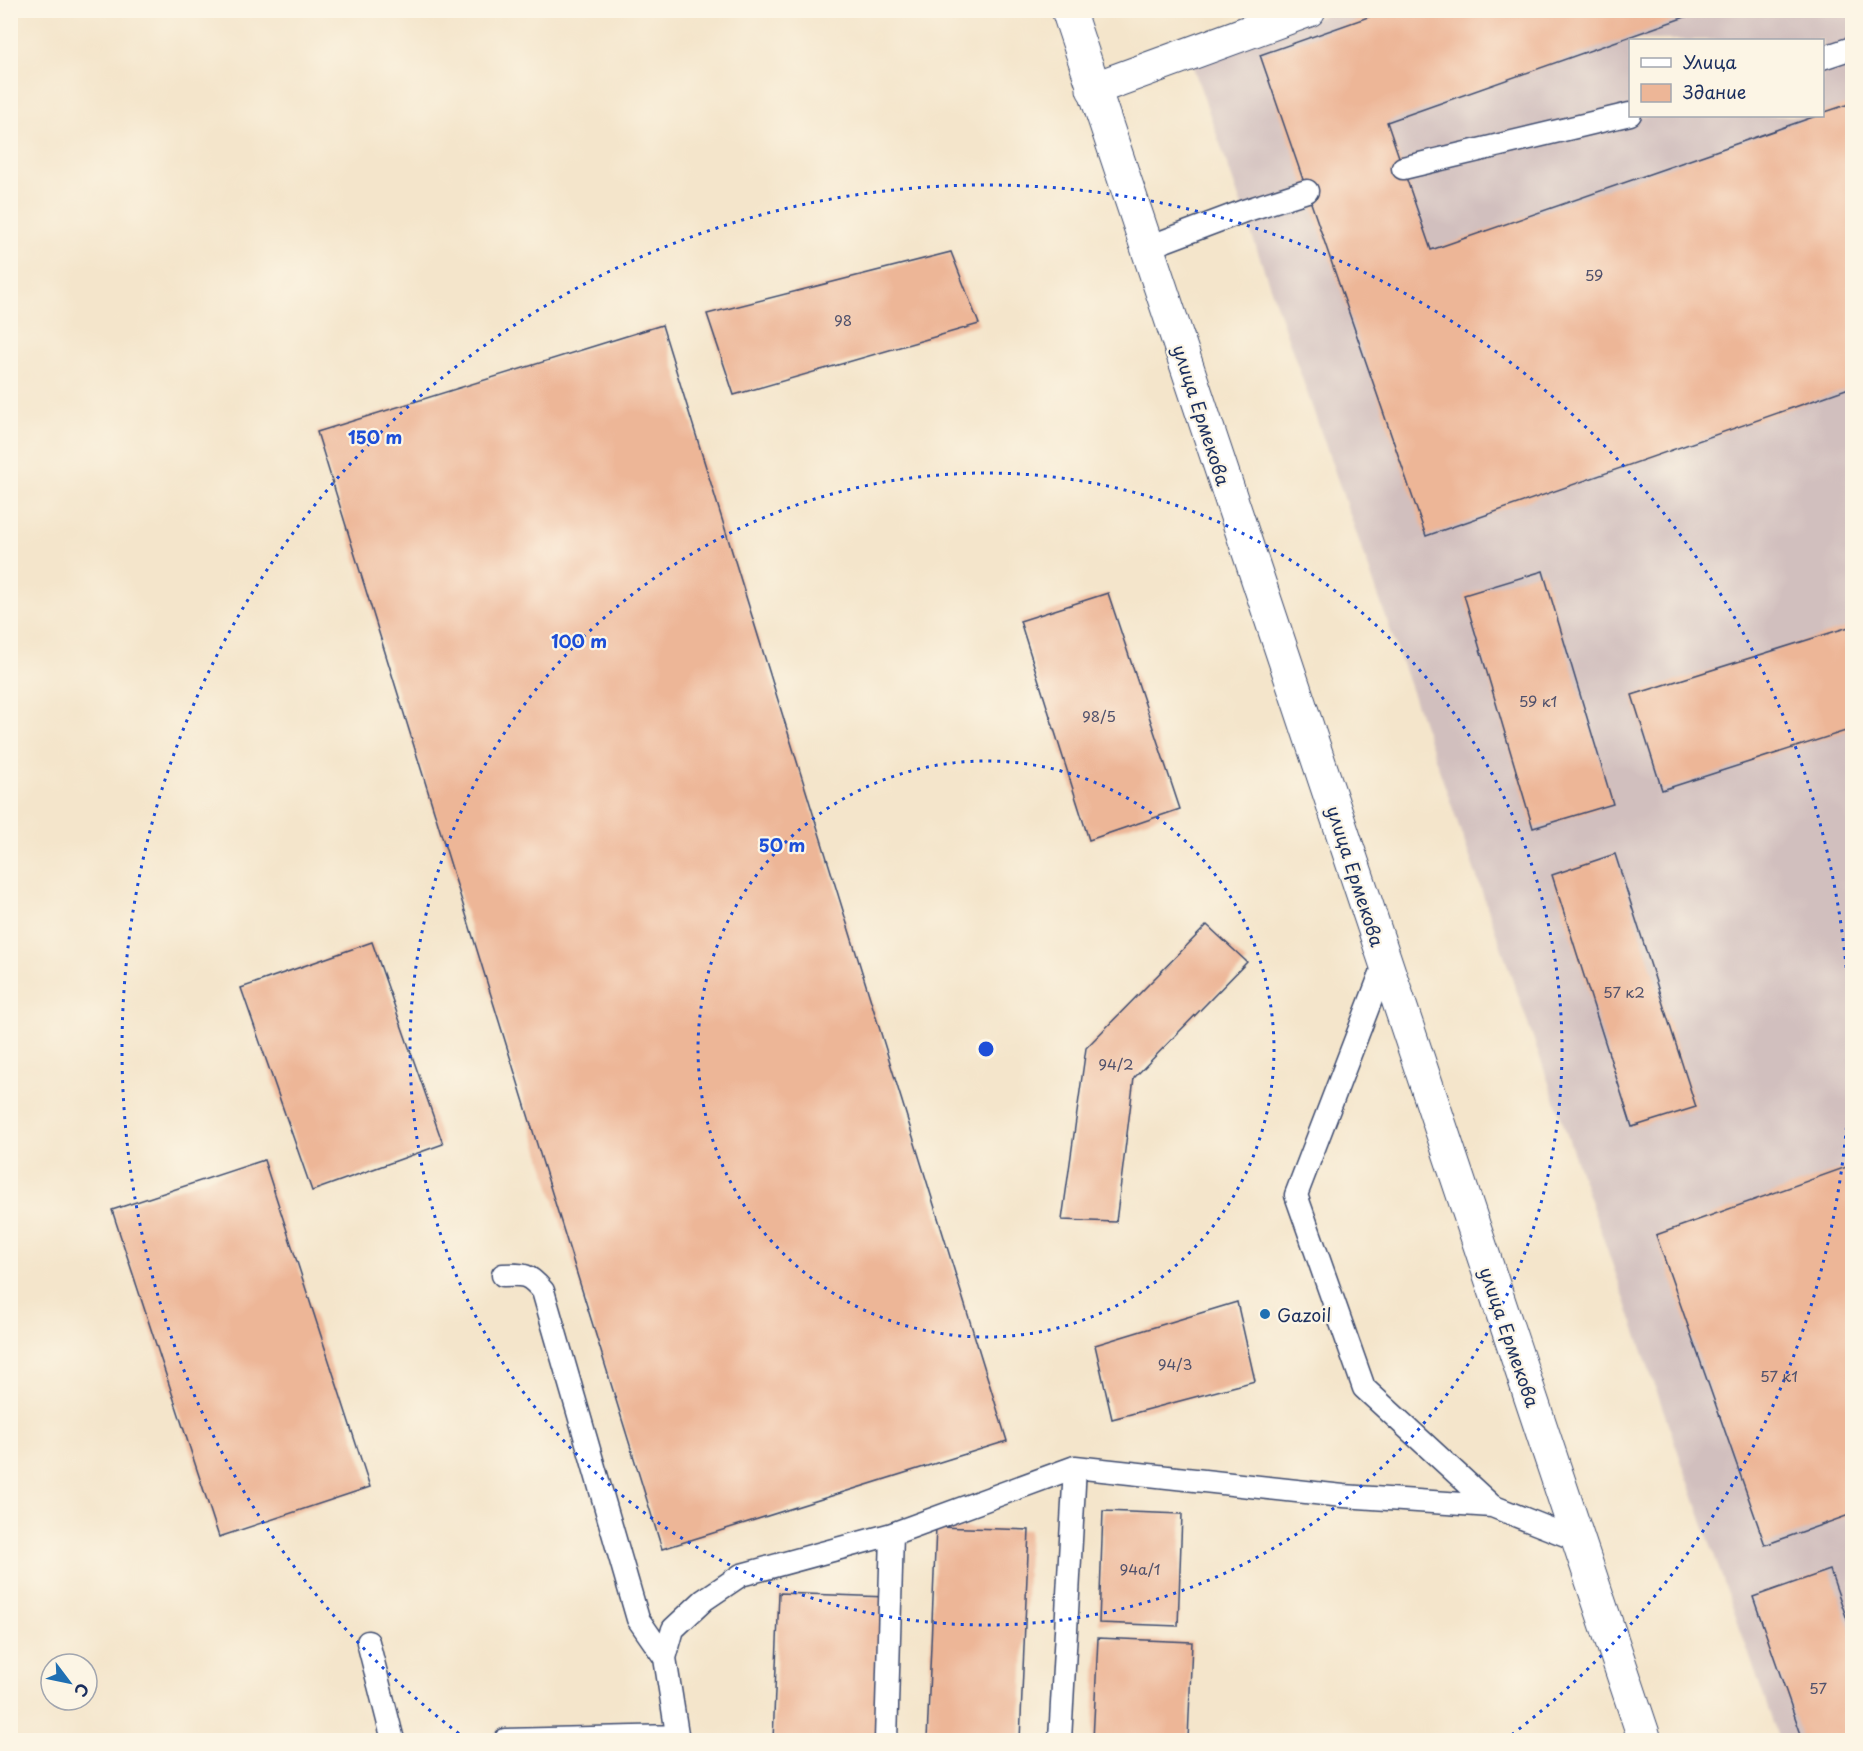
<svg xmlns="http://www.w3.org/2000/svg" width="1863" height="1751" font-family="'Playpen Sans',sans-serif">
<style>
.industrial{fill:#d1bfbe;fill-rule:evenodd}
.building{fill:#edb697}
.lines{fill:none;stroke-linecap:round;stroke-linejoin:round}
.lane-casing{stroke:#3c4a6e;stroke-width:25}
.street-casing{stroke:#3c4a6e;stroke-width:35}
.secondary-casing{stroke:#3c4a6e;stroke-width:35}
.lane{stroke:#fff;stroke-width:22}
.street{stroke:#fff;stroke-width:33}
.secondary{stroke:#fff;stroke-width:33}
.ring{fill:none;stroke:#1d4ed8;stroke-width:3;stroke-dasharray:3 6}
.poi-dot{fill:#1f6fb2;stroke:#fcf5e5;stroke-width:2}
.labels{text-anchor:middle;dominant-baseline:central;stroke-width:4.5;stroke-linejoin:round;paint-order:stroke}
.number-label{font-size:15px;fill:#50516c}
.street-label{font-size:18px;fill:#1b2f5e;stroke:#fcf5e5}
.poi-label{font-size:18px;fill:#1b2f5e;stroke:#fcf5e5;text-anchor:start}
.centre{fill:#1d4ed8;stroke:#fcf5e5;stroke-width:3}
.ring-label{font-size:18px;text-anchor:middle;font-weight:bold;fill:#1d4ed8;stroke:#fcf5e5;stroke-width:4.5;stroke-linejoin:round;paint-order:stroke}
</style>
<rect width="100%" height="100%" fill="#fcf5e5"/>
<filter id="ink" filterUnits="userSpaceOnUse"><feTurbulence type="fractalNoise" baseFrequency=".0167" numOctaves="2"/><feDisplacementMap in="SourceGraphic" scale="12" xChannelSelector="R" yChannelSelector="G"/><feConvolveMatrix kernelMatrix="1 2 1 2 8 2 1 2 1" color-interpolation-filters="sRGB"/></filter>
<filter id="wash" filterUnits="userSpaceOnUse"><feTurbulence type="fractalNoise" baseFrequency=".008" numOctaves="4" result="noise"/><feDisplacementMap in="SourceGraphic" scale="24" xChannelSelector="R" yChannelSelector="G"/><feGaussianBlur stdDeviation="1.35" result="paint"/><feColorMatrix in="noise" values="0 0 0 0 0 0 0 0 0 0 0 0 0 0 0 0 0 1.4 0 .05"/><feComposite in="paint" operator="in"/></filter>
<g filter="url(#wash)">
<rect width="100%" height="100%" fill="#f4e5cb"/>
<path class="industrial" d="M1335,11h517v1729h-73l-588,-1679zM1630,40h192v76h-192z"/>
<g id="blocks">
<path class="building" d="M1388,10h317l-318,112 44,128 385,-134h6v-3l30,-10v284l-426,149 -166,-481z
M951,252l28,72 -245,71 -27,-81z
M662,325l345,1116 -345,108 -345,-1117z
M1543,571l70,233 -80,24 -69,-233z
M1108,593l72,216 -91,31 -69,-219z
M1852,626v103l-190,61 -30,-95z
M1615,854l81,253 -64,20 -80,-252z
M1207,925l40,37 -113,116 -18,144 -54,-2 24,-172z
M372,942l71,202 -131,47 -71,-203z
M264,1160l106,327 -151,50 -107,-327z
M1852,1165v349l-87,31 -109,-310z
M1237,1302l18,79 -143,38 -17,-74z
M1103,1511l79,3 -4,112 -79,-3z
M936,1527l93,3 -9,210h-93z
M1830,1570l22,64v106h-49l-50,-143z
M779,1593l108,4 -6,143h-108z
M1098,1638l94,4 -4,98h-95z"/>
</g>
</g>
<g filter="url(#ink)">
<use href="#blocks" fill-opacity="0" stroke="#3c4a6e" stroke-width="1.5"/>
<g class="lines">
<g class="lane-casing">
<path id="lane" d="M1822,58l30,-10
M1403,168l227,-54
M1146,248l98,-37 63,-20
M1385,963l-89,232 68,193 128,118 86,34
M503,1275c21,-1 26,-1 40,16l95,328 27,39
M368,1642l25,98
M505,1740l172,-4
M678,1740l-13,-82 8,-29 31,-29 37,-25 151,-41
M886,1740l6,-206 183,-67 268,29 149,10
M1060,1740l15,-273"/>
</g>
<g class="street-casing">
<path id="street" d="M1093,89l216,-79"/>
</g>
<g class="secondary-casing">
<path id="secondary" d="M1068,10l577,1730"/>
</g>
<use href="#lane" class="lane"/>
<use href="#street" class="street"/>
<use href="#secondary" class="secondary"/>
</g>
</g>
<g class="ring">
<circle cx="986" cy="1049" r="288"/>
<circle cx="986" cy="1049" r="576"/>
<path d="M466 1739A864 864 0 1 1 1506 1739"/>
</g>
<circle class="poi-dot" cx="1265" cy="1314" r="6"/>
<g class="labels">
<g class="number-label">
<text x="1594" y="274">59</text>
<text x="843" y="319">98</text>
<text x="1538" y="700">59 к1</text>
<text x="1099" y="715">98/5</text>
<text x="1624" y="991">57 к2</text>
<text x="1116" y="1063">94/2</text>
<text x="1175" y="1363">94/3</text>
<text x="1779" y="1375">57 к1</text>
<text x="1140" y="1568">94а/1</text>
<text x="1818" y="1687">57</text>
</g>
<g class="street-label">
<text transform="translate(1202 415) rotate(72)">улица Ермекова</text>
<text transform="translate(1356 876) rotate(72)">улица Ермекова</text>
<text transform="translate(1510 1337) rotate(71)">улица Ермекова</text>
</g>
<g class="poi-label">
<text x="1277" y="1314">Gazoil</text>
</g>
</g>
<circle cx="986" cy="1049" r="9" class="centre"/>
<g class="ring-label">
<text x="375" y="444">150 m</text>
<text x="579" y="648">100 m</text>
<text x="782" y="852">50 m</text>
</g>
<rect width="1863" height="1751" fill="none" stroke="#fcf5e5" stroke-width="36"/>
<rect x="1629" y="39" width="195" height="78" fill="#fcf5e5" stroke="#a2a6af" stroke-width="1.5"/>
<rect x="1641" y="58" width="30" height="9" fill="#ffffff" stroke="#a2a6af" stroke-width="1.5"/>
<text x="1683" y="69" font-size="18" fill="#1b2f5e">Улица</text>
<rect x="1641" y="84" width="30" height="18" fill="#edb697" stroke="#a2a6af" stroke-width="1.5"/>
<text x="1683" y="99" font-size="18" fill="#1b2f5e">Здание</text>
<g transform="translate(69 1682) rotate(122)"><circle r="28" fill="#fcf5e5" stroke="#a2a6af" stroke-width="1.5"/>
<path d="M0-4.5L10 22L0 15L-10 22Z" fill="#1f6fb2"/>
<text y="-9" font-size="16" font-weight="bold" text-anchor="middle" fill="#1b2f5e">С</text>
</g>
</svg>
